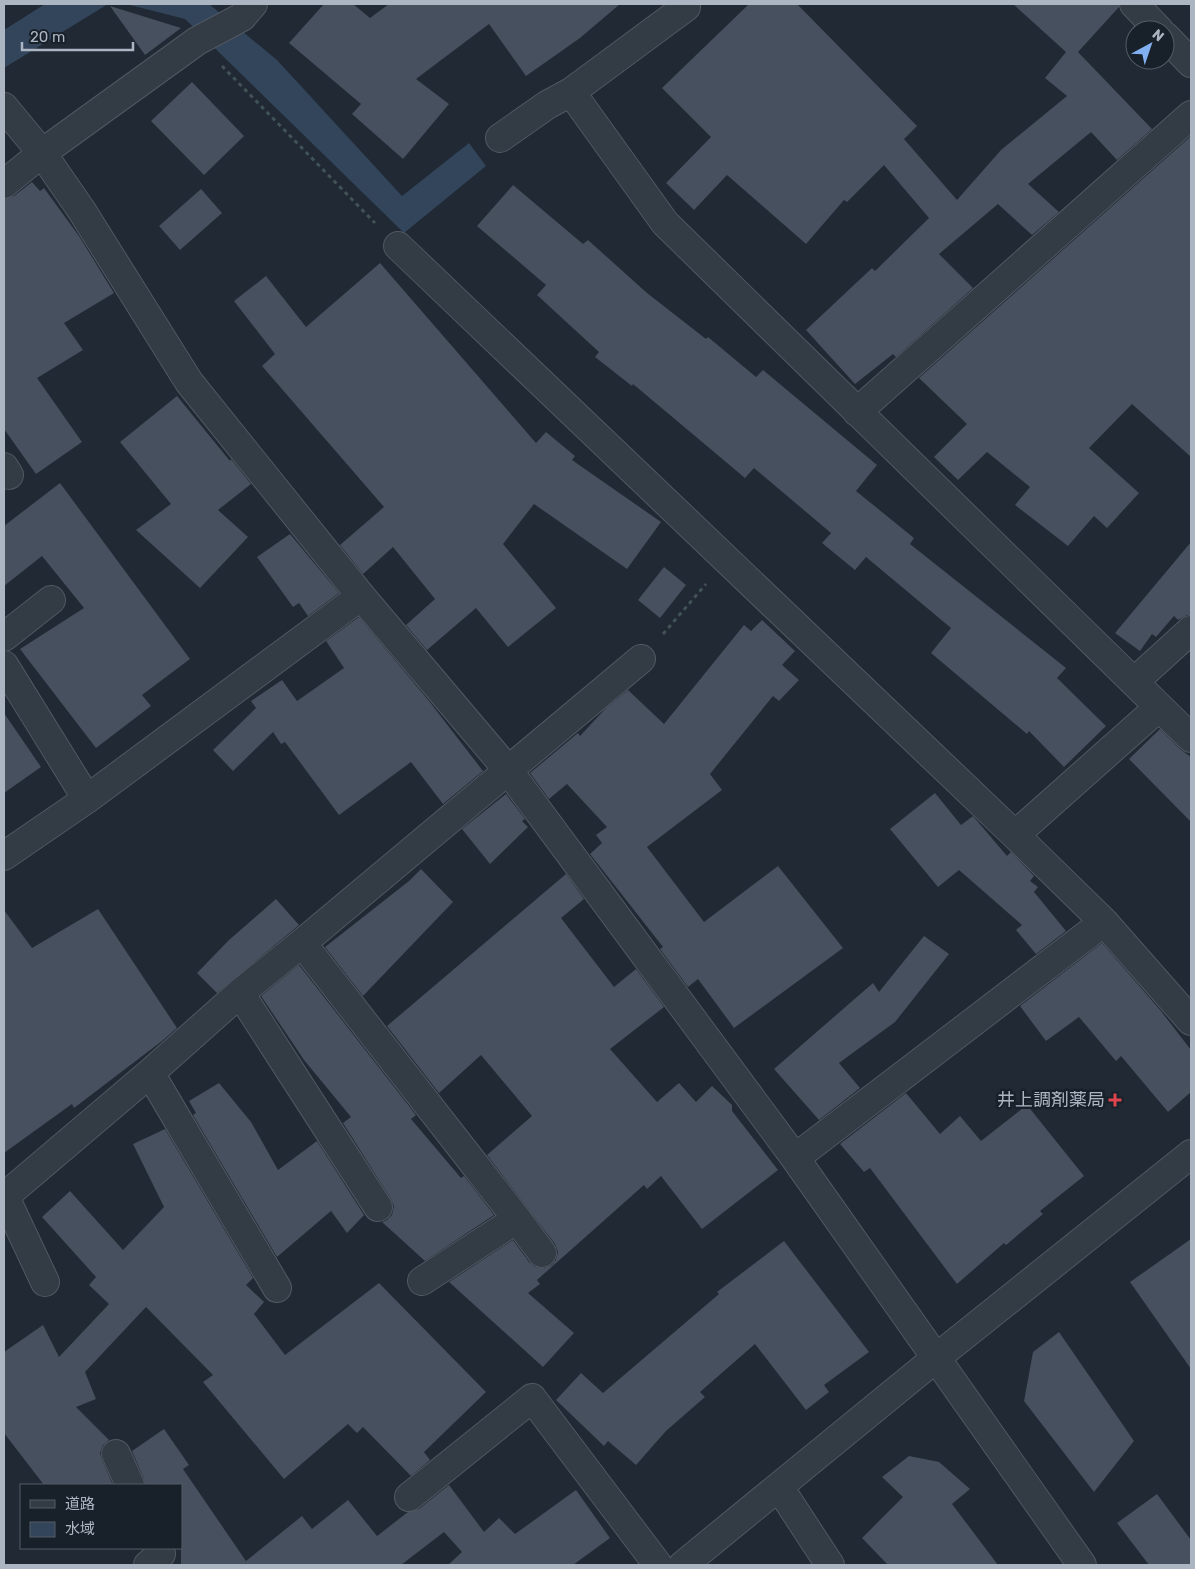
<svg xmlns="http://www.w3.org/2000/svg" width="1195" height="1569" font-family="Rubik,'Noto Sans JP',sans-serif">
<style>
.water{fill:#33455b}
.building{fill:#46505e}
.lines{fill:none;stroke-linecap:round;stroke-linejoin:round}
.minor-casing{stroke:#505863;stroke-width:30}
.path{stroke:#415355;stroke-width:3;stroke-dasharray:4 4;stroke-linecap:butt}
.minor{stroke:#333b45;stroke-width:28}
.health-dot{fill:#e0444e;stroke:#182029;stroke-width:2}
.labels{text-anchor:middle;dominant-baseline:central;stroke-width:5;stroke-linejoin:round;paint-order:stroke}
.poi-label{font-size:18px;fill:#acb5c2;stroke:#182029;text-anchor:end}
</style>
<rect width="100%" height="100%" fill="#202934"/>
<path class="water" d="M45,4h63l-104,64v-38z
M126,4h83l68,56 125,136 67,-53 17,23 -82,67 -219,-214z"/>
<path class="building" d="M324,4h29l17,14 19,-14h231l-40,34 -54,38 -37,-52 -73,55 33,25 -46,55 -51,-45 9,-10 -72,-61z
M749,4h48l120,122 -13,13 53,61 44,-50 66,-54 -22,-18 21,-26 -53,-48h106v3l-41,45 74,77 -35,31 -26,-28 -63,52 31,28 -27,23 -34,-31 -59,50 34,34 -77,69 -3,-3 -38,30 -49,-54 66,-62 3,3 54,-53 -45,-53 -37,37 -3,-2 -38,44 -79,-69 -33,35 -28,-27 45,-46 -49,-49z
M110,6l71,22 -36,27z
M192,82l52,54 -40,39 -53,-54z
M1191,136v321l-59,-53 -43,44 50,45 -32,35 -13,-12 -26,30 -53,-41 15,-18 -43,-35 -29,28 -24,-23 33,-33 -48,-46z
M32,182l8,9 4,-3 35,48 35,57 -50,30 19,27 -46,28 45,64 -46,32 -32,-45v-230l10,-3z
M513,185l70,59 5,-4 59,53 59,46 2,-2 48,40 7,-7 114,95 -21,26 58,47 -4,6 156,124 -9,10 49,48 -42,41 -35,-36 -2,3 -96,-81 20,-25 -85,-71 -11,13 -33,-27 9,-10 -77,-65 -9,10 -112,-94 -1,2 -37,-29 4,-5 -62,-57 9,-10 -69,-59z
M201,189l21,24 -42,37 -21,-24z
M380,263l156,180 10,-11 29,24 -3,4 89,62 -34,47 -93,-65 -31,40 53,64 -48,39 -32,-39 -49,42 -21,-25 29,-26 -42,-52 -30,27 -23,-29 44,-38 -122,-141 13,-12 -41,-53 32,-25 40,51z
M177,396l53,65 1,-2 20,25 -33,26 30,27 -48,51 -64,-58 35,-26 -51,-62z
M60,483l130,176 -48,36 9,11 -55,42 -76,-99 64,-41 -42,-52 -38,30v-60z
M290,534l49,59 -31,23 -9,-13 -6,4 -36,-50z
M1191,542v73h-4l-9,5 -4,-4 -18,21 -4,-3 -12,17 -25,-18z
M664,567l22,18 -26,33 -22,-18z
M359,617l70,84 54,70 -40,33 -32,-42 -72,53 -54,-73 -4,2 -8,-12 -40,39 -20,-21 43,-42 -5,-7 31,-21 15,21 47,-33 -18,-27z
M762,620l33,31 -13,14 17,15 -20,21 -6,-5 -63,78 12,16 -75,57 57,75 74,-56 65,82 -109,80 -36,-49 -10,8 -28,-38 3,-2 -73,-93 12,-11 -6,-8 11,-8 -40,-43 -18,15 -19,-26 48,-40 2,3 26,-28 22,-18 36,34 80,-99 7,6z
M4,713l37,54 -37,26z
M1160,729l20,20 11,8v65l-62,-63z
M935,793l26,32 12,-9 34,40 4,-4 23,24 -4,5 8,6 -4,5 32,39 -30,23 -20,-24 6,-5 -63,-55 -21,17 -48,-58z
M506,794l19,25 -3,2 6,6 -38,37 -28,-35z
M421,869l32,33 -90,94 -38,-49 84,-66z
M566,874l18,25 -23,19 53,69 22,-18 28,38 -54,42 47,53 22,-19 17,19 16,-16 20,19v6l46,59 -76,59 -41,-53 -14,13 -3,-4 -107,95 3,4 -12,9 46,40 -31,34 -94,-85 64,-42 16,22 6,5 9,1 8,-3 4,-5 2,-8 -3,-8 -68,-89 45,-39 -51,-61 -42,38 -52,-67z
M276,899l23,26 -82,68 -20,-20 32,-33z
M98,909l79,119 -15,13 -88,67 -2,-4 -68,49v-243l28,38z
M924,936l25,18 -54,68 -56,41 21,25 -41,32 -45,-51 99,-86 6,9z
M1102,943l59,68 30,39v42l-23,20 -47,-56 -5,5 -37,-44 -33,24 -26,-35z
M299,965l117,150 -5,4 50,59 3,-2 30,39 -69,46 -43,-39 5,-2 5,-5 2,-9 -3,-7 -48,-76 8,-6 -47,-57 -43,-64z
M219,1083l32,39 27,48 39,-29 47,74 -17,18 -16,-22 -54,46 -84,-142 3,-2 -7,-12z
M906,1093l34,41 20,-18 21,25 46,-36 57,71 -44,35 3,3 -37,31 -2,-2 -47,41 -87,-116 -6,4 -24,-28z
M165,1129l88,149 -7,7 18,17 -10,12 31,41 94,-72 107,109 -62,60 6,8 -19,16 -48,-49 -6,6 -9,-9 -64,55 -81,-97 10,-7 -67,-68 -61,65 11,27 -20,8 33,33 -6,5 -3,8 2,7 11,25h-69l-40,-52v-81l39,-27 16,32 50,-53 -20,-19 7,-8 -54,-60 28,-26 53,59 41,-43 -31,-63z
M1191,1239v130l-61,-87z
M784,1241l85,111 -45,33 5,7 -23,18 -51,-66 -55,48 5,5 -39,34 -30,34 -28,-24 -4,5 -48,-46 25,-27 22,20 116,-99 -2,-2z
M1059,1332l75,109 -40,51 -70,-91 9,-49z
M164,1429l25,36 -6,4 63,92 56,-45 10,13 36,-29 29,36 31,-24 11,-3 30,-24 35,47 15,-14 16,16 61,-44 34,48 -37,27h-125l14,-13 -18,-20 -43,33h-220v-80h-36l-1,-6 -12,-28z
M909,1456l30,6 31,27 -18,15 46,61h-110l-26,-27 41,-41 -21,-20z
M1157,1494l34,46v25h-42l-32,-42z"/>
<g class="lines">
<g class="minor-casing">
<path id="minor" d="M1134,4l25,26
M1165,36l26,27
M571,92l94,131 526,515
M4,107l38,46 40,58 107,171 172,214 147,174 287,388 287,407
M500,138l47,-33 24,-13 115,-85
M4,184l38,-31 155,-112 45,-24 11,-13
M398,246l617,589 89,87 87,99
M857,412l334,-297
M4,467l5,8
M4,637l47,-37
M4,665l83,134
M1135,681l56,-51
M1015,835l144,-128
M4,856l83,-57 274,-203
M302,943l215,276 -95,62
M240,993l138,214
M150,1073l127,215
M795,1158l309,-236
M4,1197l146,-124 90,-80 62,-50 339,-284
M5,1197l40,85
M517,1219l25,34
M116,1454l14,31
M779,1487l51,78
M409,1497l123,-99 126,167
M148,1565l13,-11 -3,-6
M683,1565l253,-207 255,-204"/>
</g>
<path class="path" d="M222,66l153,157
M663,634l43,-50"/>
<use href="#minor" class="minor"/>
</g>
<path class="health-dot" d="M1112.5 1092.5h5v5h5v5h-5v5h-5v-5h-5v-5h5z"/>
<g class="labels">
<g class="poi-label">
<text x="1105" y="1100">井上調剤薬局</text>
</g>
</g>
<rect width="1195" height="1569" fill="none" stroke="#acb5c2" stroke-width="10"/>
<rect x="20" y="1484" width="162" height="65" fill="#182029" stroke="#535c66"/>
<rect x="30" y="1500" width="25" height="8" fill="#333b45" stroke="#535c66"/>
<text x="65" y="1509" font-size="15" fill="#acb5c2">道路</text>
<rect x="30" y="1522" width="25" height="15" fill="#33455b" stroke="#535c66"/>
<text x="65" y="1534" font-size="15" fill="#acb5c2">水域</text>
<g transform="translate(1150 45) rotate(40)"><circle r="24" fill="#182029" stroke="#535c66"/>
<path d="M0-4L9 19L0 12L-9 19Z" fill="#81b0f2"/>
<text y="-8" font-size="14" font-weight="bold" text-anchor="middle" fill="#acb5c2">N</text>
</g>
<path d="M22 42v8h111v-8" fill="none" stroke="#acb5c2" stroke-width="2.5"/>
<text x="30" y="42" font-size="15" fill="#acb5c2" stroke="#182029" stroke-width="4" paint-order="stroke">20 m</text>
</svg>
